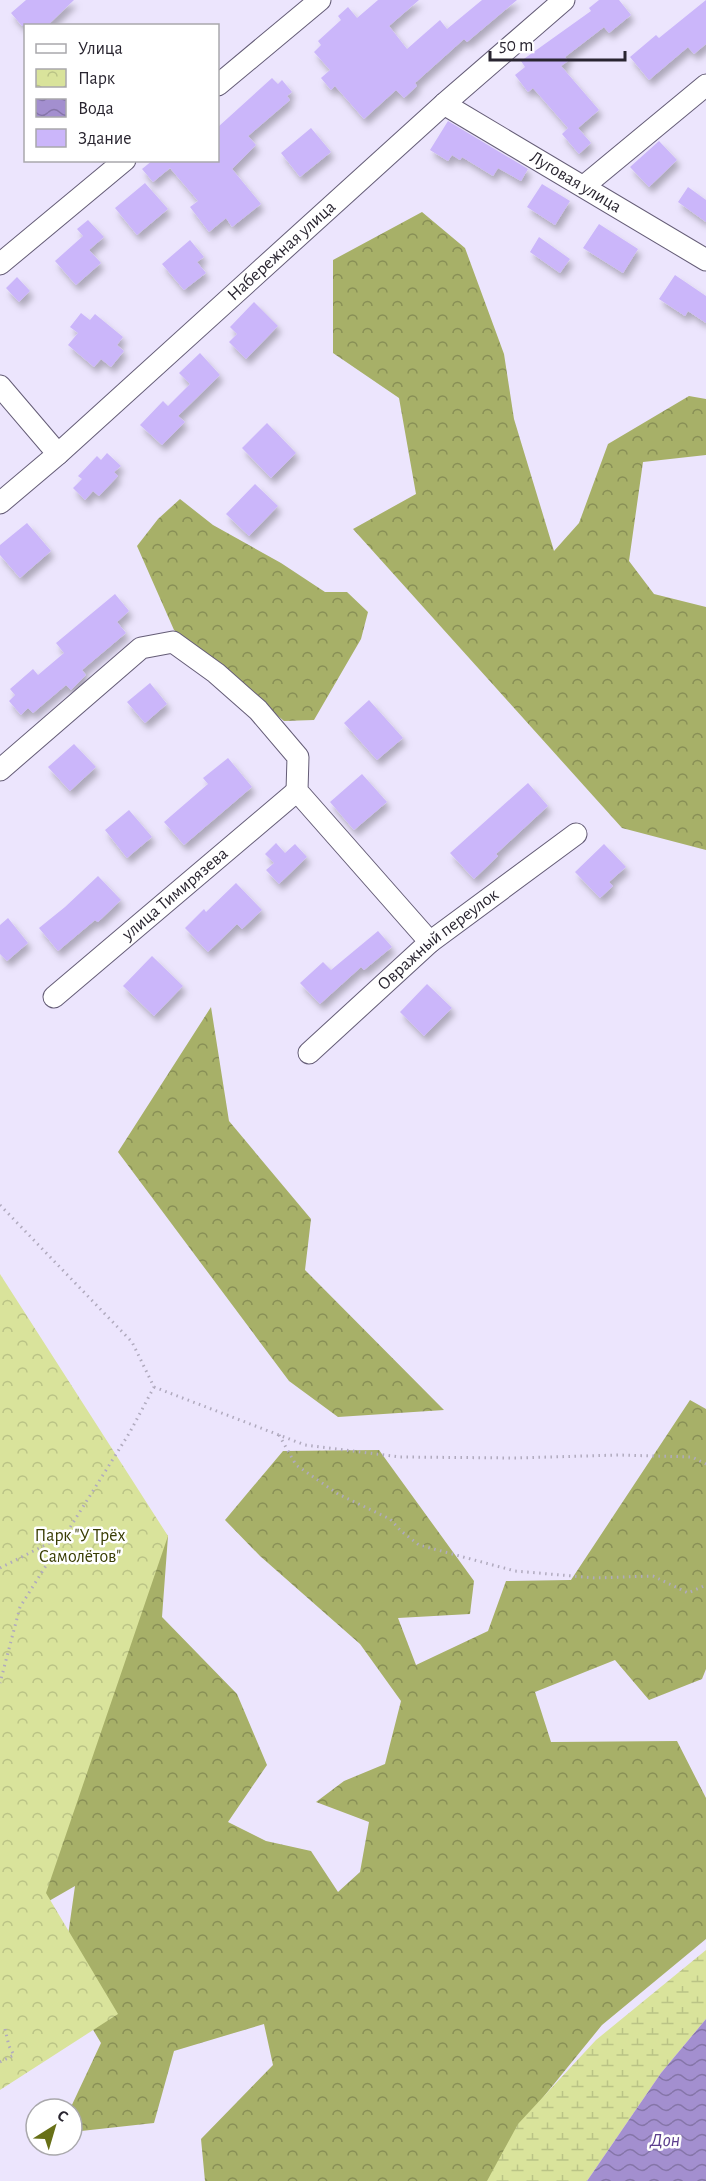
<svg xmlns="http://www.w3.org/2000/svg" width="706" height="2181" font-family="'Alegreya Sans',sans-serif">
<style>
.forest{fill:url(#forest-crowns)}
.wetland{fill:url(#wetland-marsh)}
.park{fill:url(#park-crowns)}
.water{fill:url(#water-waves)}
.building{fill:#cbb6fa;filter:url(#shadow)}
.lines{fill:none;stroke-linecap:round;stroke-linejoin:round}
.minor-casing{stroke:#645c76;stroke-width:23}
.path{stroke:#b0aabe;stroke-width:3;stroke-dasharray:1.5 4.5;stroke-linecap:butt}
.minor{stroke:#fff;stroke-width:21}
.labels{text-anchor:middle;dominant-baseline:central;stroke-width:5;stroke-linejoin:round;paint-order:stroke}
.street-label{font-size:18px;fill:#292530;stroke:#fff}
.park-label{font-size:18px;fill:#393d03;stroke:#fff}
.water-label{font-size:20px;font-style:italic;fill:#5c3e8d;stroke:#fff}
</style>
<defs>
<pattern id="forest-crowns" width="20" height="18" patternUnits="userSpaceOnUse" patternTransform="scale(1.5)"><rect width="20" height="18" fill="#a7b068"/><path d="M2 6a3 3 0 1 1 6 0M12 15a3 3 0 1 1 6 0" fill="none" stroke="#888f56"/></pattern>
<pattern id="wetland-marsh" width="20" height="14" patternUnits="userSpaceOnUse" patternTransform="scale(1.5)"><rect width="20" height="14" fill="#d9e39b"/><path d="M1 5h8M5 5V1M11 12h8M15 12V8" fill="none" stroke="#bac386"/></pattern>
<pattern id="park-crowns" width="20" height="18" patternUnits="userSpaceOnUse" patternTransform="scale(1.5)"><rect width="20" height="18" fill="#d9e39b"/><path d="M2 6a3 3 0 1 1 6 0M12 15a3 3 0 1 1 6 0" fill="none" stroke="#bac386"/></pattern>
<pattern id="water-waves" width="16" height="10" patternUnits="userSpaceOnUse" patternTransform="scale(1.5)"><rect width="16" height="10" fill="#a38fcf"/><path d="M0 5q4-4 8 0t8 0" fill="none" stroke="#8575a8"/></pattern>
<filter id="shadow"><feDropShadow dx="3.5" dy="6" stdDeviation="3" flood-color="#0004"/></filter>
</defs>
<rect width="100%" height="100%" fill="#ece5fd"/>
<path class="forest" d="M422,212l43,36 39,106 10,65 40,132 25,-28 29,-79 81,-48 17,3v56l-63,7 -14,99 25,33 52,13v243l-84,-22 -269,-299 63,-35 -17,-96 -66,-45v-93z
M180,499l33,26 68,38 44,29h22l21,20 -7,27 -47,81 -30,1 -110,-91 -37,-84 21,-27z
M211,1007l18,114 82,98 -6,51 139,140 -106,7 -49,-36 -171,-229z
M40,1387l128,149 -6,81 75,77 30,71 -39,57 38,19 45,10 27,41 22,-20 9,-50 -53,-20 28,-21 41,-17 16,-63 -41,-57 -100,-88 -35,-36 58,-69 96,-1 95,131 -4,33 -72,4 18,47 72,-34 18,-50 65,-1 119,-180 16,9v260l-4,10 -53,21 -34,-40 -80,32 16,50 126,-1 29,57v141l-104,86 -70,86 -43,70h-284l-4,-42 72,-74 -9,-41 -90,27 -20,72 -82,9v-23h-2l31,-66 -39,-65 13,-92 -59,34z"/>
<path class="wetland" d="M706,1950v69l-45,54 -74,108h-100l31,-57 78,-84z"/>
<path class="park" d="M0,1274l168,262 -122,357 72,121 -118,76z"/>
<path class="water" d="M706,2019v162h-119l74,-108z"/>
<path class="building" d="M26,0h48l-27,26h-25l-11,-13z
M378,0h41l-30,26 18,23 33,-29 7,9 35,-29h35l-50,42 -3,-3 -49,44 2,3 -13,12 -8,-8 -32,29 -29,-33 -4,4 -10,-12 9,-8 -16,-18 7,-7 -3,-4 23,-21 -3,-4 10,-9 9,11z
M599,0h20l12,15 -22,18 -5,-6 -39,30 3,4 -7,5 38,44 -21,18 13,15 -12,11 -17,-20 6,-6 -35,-40 -5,4 -13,-17 10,-8 -4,-6 70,-50 -2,-3z
M706,0v44l-12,10 -6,-7 -39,33 -19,-23 26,-22 3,3z
M272,78l6,6 4,-4 10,12 -5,4 3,4 -42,36 8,9 -24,24 29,35 -29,23 -6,-9 -17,14 -19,-25 8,-6 -28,-33 -17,14 -11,-13 11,-9h65v-33z
M448,121l80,48 -7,12 -23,-13 -5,8 -31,-19 -2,3 -8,-5 -4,6 -18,-11z
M311,128l20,24 -31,25 -19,-24z
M659,141l18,19 -28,27 -19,-20z
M145,183l23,26 -31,26 -22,-27z
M542,184l28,17 -15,24 -28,-18z
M688,187l18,13v22l-28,-20z
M88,220l16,17 -15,13 12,13 -25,22 -21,-24 28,-25 -6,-7z
M599,224l39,25 -15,24 -40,-25z
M539,237l31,22 -10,14 -30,-21z
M190,240l14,17 -7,5 9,11 -22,17 -22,-26z
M675,275l31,21v27l-18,-12 -3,5 -26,-17z
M17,277l13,14 -11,11 -13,-14z
M254,302l24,24 -32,33 -17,-17 8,-8 -7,-7z
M81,313l9,7 5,-6 28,23 -6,8 7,6 -13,16 -10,-8 -7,8 -26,-22 10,-12 -8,-6z
M200,353l20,22 -42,41 7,6 -23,23 -22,-20 23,-24 5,5 22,-22 -11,-11z
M267,423l29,30 -25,25 -29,-30z
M107,453l14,13 -7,6 4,4 -19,20 -6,-5 -8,9 -12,-12 9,-9 -4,-3 19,-20 4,4z
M255,484l23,22 -29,30 -23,-22z
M27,523l24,28 -31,27 -20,-23v-10z
M115,594l14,17 -12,11 9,11 -44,37 4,5 -15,15 -5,-5 -33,28 -5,-5 -7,7 -12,-14 6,-6 -5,-6 23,-20 5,6 26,-22 -8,-10z
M150,683l17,21 -22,19 -18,-21z
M369,700l34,38 -26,22 -33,-37z
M74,744l22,23 -26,24 -22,-24z
M228,758l24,29 -68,58 -20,-23 44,-38 -5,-6z
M362,774l25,28 -33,28 -24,-28z
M528,783l20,23 -52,48 2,2 -24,23 -24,-26z
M129,810l23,27 -25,21 -22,-28z
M276,843l9,10 10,-9 12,13 -28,27 -13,-14 8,-7 -9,-9z
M604,844l22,23 -17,15 4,4 -13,12 -25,-26z
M98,876l23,24 -23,22 -3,-2 -37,31 -19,-23 26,-21z
M236,883l26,27 -20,19 -5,-5 -29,28 -23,-24 19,-19 2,3z
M8,918l20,25 -21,18 -7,-7v-29z
M378,931l14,16 -28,23 -3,-3 -41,37 -20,-21 23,-21 8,8z
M152,956l31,30 -29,30 -31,-30z
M427,984l25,24 -28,28 -24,-24z"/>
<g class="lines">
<g class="minor-casing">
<g id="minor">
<path d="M218,85l102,-85"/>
<path id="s1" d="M444,104l262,156"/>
<path d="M584,186l122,-101"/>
<path d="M0,264l125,-104"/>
<path d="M0,386l58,68"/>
<path id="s2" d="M0,503l58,-49 386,-350 120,-104"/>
<path d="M0,770l141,-122 32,-6 43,31 42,37 40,47 -1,34 133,151"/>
<path id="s3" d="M54,997l243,-206"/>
<path id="s4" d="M309,1053l121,-111 146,-108"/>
</g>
</g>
<path class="path" d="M0,1205l132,137 22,45 -24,45 -110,175 -20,76
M154,1387l151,58 95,12 116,1 102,-3 74,2 14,7
M279,1435l17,30 42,29 52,25 11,12 18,14 96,26 80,7 58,-2 35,17 18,-8
M0,1568l63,-32
M0,2062l14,-7 -5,-9 -4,-17"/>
<use href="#minor" class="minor"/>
</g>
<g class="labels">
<g class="street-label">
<text stroke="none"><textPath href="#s1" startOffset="153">Луговая улица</textPath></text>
<text stroke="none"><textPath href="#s2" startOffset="378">Набережная улица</textPath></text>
<text stroke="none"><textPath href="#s3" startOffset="159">улица Тимирязева</textPath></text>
<text stroke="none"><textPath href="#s4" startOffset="172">Овражный переулок</textPath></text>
</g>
<g class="park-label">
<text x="80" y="1536">Парк "У Трёх<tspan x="80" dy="21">Самолётов"</tspan></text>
</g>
<g class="water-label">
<text x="665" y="2140">Дон</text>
</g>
</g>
<rect x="24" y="24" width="195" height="138" fill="#ffffff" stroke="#a9a8ac" stroke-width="1.5"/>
<rect x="36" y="44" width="30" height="9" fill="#ffffff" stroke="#a9a8ac" stroke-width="1.5"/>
<text x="78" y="54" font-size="18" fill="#292530">Улица</text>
<rect x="36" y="69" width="30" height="18" fill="url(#park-crowns)" stroke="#a9a8ac" stroke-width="1.5"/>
<text x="78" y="84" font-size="18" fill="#292530">Парк</text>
<rect x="36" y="99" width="30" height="18" fill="url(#water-waves)" stroke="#a9a8ac" stroke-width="1.5"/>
<text x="78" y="114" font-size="18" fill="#292530">Вода</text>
<rect x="36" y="129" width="30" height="18" fill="#cbb6fa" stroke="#a9a8ac" stroke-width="1.5"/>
<text x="78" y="144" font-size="18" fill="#292530">Здание</text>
<g transform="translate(54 2127) rotate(37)"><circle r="28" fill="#ffffff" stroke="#a9a8ac" stroke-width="1.5"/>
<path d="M0-4.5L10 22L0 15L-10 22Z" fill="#687017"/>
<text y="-9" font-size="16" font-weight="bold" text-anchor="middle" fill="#292530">С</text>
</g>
<path d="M490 51v9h135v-9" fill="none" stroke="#292530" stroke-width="3"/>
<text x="499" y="51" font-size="18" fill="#292530" stroke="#ffffff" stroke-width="4.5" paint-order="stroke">50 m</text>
</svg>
